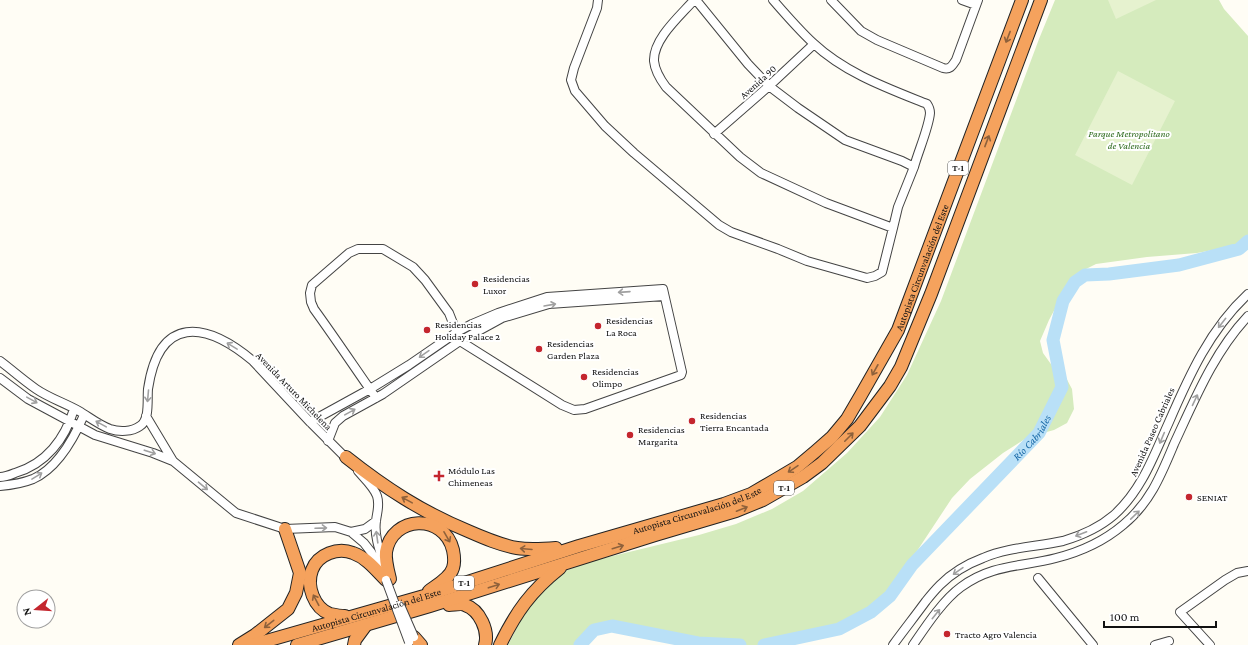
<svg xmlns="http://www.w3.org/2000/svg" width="1248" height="645" font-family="'Crimson Pro',serif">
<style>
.green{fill:#d5ebbd}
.pitch{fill:#e6f2cf}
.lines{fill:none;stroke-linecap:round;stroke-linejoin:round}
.river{stroke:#b9e0f7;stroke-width:13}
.minor-casing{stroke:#444;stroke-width:10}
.highway-casing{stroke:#222;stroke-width:14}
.minor{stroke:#fff;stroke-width:8}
.highway{stroke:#f5a25d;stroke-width:12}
.minor-bridge-casing{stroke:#444;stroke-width:10;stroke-linecap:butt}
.minor-bridge{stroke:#fff;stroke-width:8}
.oneway{stroke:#8e613b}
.oneway2{stroke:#a0a0a0}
.poi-dot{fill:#c4262e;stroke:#fff;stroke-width:1.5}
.labels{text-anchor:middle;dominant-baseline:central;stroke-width:4;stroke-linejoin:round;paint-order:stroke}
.shield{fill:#fff;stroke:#585858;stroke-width:1}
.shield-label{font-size:9px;font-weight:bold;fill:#111}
.street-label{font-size:10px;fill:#111;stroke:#fff}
.park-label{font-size:10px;font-style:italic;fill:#2f6b1f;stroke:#fff}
.poi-label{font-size:10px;fill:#111;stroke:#fff;text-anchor:start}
.water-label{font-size:11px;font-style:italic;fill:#1768a6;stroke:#fff}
</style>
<rect width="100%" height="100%" fill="#fffdf5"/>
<path class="green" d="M1055,0h164l5,9 24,27v200l-10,9 -20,4 -21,4 -50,4 -51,7 -14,7 -18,21 -15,28 -9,21 3,12 10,14 11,7 8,15 2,20 -7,14 -13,7 -26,7 -25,16 -33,26 -18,19 -64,97 -18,16 -20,12 -24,9 -34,9 -35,4h-52l-84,-19 -18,1 -23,12 -3,6h-69l17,-33 14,-19 26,-22 27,-10 107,-26 37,-11 36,-15 31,-18 44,-38 33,-36 27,-42 34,-74 98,-262z"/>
<path class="pitch" d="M1108,0h48l-40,19z
M1118,71l57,30 -43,84 -57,-30z"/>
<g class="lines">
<g class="river">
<path d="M580,645l14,-15 18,-4 86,17 42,2"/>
<path id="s1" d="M764,645l75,-16 32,-17 19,-16 22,-31 127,-132 23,-46 -9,-47 10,-39 12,-19 10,-7 24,-1 70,-9 60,-16 9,-8"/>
</g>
<g class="minor-casing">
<path id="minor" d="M598,0l-1,8 -23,60 -3,12 4,11 30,35 29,27 85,72 12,7 47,17 29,12 60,17 8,-2 7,-4 11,-44
M694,0c-14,16 -41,39 -40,61 1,10 6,18 12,26l74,70 21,16 65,30 67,25 5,-21 16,-40 -12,-6 -57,-21 -47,-32 -29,-22 -21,-22 -52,-64
M773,0c13,15 26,30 40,43 32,30 74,45 114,61 2,3 3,5 3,9 -1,14 -12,39 -16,54
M831,0l30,31 16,9 66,28c7,2 9,-2 13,-8l22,-60
M962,0l14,5
M714,134l55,-48 45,-42
M0,361c12,9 23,19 36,28 13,9 29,14 43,22 10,6 20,14 31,18 9,3 22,3 30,-3 10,-6 7,-26 8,-37 11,-74 57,-68 105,-28l57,61 39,39
M0,378l28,21 67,36 58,18 20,8 63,52 49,16 50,-2 16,5 13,11 7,9 11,20
M146,416l27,45
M310,422l60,-33 39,-24 48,-33 15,-8 26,-11 49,-16 116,-8 19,83 -1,3 -96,34 -11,1 -12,-5 -102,-64 -11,-28 -24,-33 -12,-13 -30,-18h-25l-9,4 -37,32 -2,8 1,9 3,7c21,29 41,59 62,89
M328,441l7,-18 8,-7 40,-22 77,-53 42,-23 47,-14 115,-8
M358,471c6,7 16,16 19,25 3,9 0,16 -1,25 -2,13 3,28 7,40
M0,477c5,0 10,-2 15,-4 31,-9 50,-34 59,-64
M0,486c11,-1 23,-3 33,-7 25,-11 41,-41 51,-64
M351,532l14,-3 11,-8
M1038,578l55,67
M893,645c11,-15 22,-29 33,-44 4,-5 9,-11 14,-16 12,-12 27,-21 43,-27 26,-11 53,-11 80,-17 17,-5 37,-14 51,-26 28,-25 40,-60 55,-93 20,-46 41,-93 79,-128
M913,645c13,-19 30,-45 48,-58 31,-23 61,-20 95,-29 24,-6 48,-17 67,-33 27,-22 38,-50 51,-81 21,-45 40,-92 74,-128
M1155,645l14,-4
M1210,645l-30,-33 45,-32 12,-7 11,-2"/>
</g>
<g class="highway-casing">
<g id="highway">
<path d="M346,457c39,31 76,55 122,74 16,7 32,14 49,17 13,2 26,1 39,0"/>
<path d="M390,579c-2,-8 -5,-19 -4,-27 6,-37 58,-39 67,-2 1,5 2,12 0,18 -3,10 -16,17 -24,23"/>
<path d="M449,605c5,0 12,-2 16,0 15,5 24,26 20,40"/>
<path d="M345,616c-5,0 -10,-1 -15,-2 -16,-6 -24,-28 -18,-44 6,-16 26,-23 41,-17 14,5 23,17 33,27"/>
<path d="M414,637l7,8"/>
<path d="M239,645l16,-10 33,-26 8,-16 4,-20 -15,-44"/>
<path id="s2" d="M252,645l172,-49 155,-50 145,-42 27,-10 24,-14 22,-13 19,-16 16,-14 15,-18 14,-24 37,-65 124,-330"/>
<path d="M297,645l133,-39 225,-71 81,-24 27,-11 40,-23 19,-14 38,-37 30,-40 11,-19 30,-73 110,-294"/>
<path d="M354,645l1,-5 11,-15"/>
<path d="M500,645c16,-33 31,-54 60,-77"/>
</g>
</g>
<use href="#minor" class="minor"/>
<use href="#highway" class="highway"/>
<g class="minor-bridge-casing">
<path id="minor-bridge" d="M386,580l23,62
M400,605l14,32"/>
</g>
<use href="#minor-bridge" class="minor-bridge"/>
</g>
<defs><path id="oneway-shaft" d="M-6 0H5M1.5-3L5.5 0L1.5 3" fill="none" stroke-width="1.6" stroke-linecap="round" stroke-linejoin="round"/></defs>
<g class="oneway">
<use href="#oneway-shaft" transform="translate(1008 37) rotate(111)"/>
<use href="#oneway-shaft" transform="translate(987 141) rotate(-69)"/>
<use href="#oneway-shaft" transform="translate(875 370) rotate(119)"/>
<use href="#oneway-shaft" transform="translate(849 437) rotate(-45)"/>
<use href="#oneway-shaft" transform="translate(793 469) rotate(146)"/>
<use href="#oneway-shaft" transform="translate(407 500) rotate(-151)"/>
<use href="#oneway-shaft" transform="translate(742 509) rotate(-22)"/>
<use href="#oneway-shaft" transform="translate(447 537) rotate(60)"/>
<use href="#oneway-shaft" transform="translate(618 547) rotate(-17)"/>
<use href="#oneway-shaft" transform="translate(526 549) rotate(-175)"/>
<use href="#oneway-shaft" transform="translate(494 586) rotate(-18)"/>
<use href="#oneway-shaft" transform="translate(316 600) rotate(-118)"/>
<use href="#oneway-shaft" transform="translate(269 624) rotate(142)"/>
</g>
<g class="oneway2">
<use href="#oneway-shaft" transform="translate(624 292) rotate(176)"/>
<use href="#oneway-shaft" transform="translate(550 305) rotate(-10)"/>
<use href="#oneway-shaft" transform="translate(1222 323) rotate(128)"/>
<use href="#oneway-shaft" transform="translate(232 346) rotate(-149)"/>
<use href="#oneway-shaft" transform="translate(424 354) rotate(145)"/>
<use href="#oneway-shaft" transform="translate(148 396) rotate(95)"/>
<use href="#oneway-shaft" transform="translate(32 400) rotate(29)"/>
<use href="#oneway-shaft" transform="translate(1195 400) rotate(-65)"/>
<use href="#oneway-shaft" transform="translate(350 412) rotate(-29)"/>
<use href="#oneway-shaft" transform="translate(101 424) rotate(-151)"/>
<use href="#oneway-shaft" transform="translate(1162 438) rotate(113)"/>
<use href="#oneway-shaft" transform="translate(150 452) rotate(18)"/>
<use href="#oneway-shaft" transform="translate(37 476) rotate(-32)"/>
<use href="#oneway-shaft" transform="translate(203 486) rotate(40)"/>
<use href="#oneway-shaft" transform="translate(1135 515) rotate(-44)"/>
<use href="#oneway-shaft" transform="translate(321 528) rotate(-2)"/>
<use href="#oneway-shaft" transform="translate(1081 534) rotate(159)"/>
<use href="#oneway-shaft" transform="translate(377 537) rotate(-98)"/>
<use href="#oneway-shaft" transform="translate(958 571) rotate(145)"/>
<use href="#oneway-shaft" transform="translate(936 614) rotate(-51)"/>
</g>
<g class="poi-dot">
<circle cx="475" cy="284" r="4"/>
<circle cx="598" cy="326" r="4"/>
<circle cx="427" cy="330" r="4"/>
<circle cx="539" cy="349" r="4"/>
<circle cx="584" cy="377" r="4"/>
<circle cx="692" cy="421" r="4"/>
<circle cx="630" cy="435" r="4"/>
<path d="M437 470h4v4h4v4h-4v4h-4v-4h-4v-4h4z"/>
<circle cx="1189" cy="497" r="4"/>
<circle cx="947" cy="634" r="4"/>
</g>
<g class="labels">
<g class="shield">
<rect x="948" y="161" width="20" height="14" rx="3"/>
<rect x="774" y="481" width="20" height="14" rx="3"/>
<rect x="454" y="576" width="20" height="14" rx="3"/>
</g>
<g class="shield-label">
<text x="958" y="168">T-1</text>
<text x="784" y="488">T-1</text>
<text x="464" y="583">T-1</text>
</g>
<g class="street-label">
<text transform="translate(758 82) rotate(-42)">Avenida 90</text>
<text stroke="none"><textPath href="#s2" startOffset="814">Autopista Circunvalación del Este</textPath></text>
<text transform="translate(294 391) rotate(46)">Avenida Arturo Michelena</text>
<text transform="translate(1152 432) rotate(-66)">Avenida Paseo Cabriales</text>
<text stroke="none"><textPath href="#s2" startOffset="465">Autopista Circunvalación del Este</textPath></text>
<text stroke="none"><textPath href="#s2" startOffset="129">Autopista Circunvalación del Este</textPath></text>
</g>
<g class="park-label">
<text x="1129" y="133">Parque Metropolitano<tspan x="1129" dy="12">de Valencia</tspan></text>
</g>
<g class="poi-label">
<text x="483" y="278">Residencias<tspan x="483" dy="12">Luxor</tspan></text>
<text x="606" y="320">Residencias<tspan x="606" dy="12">La Roca</tspan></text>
<text x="435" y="324">Residencias<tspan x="435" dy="12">Holiday Palace 2</tspan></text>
<text x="547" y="343">Residencias<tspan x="547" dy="12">Garden Plaza</tspan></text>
<text x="592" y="371">Residencias<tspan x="592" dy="12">Olimpo</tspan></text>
<text x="700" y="415">Residencias<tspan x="700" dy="12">Tierra Encantada</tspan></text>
<text x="638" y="429">Residencias<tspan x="638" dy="12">Margarita</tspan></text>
<text x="448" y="470">Módulo Las<tspan x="448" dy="12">Chimeneas</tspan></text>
<text x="1197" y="497">SENIAT</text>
<text x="955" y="634">Tracto Agro Valencia</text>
</g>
<g class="water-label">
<text stroke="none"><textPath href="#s1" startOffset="351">Río Cabriales</textPath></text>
</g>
</g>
<g transform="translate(36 609) rotate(253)"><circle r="19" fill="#ffffff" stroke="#a0a0a0"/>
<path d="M0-3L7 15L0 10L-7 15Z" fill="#c4262e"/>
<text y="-6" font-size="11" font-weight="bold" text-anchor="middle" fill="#111111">N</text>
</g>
<path d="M1104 621v6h112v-6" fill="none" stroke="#111111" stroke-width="2"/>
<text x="1110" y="621" font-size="12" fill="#111111" stroke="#ffffff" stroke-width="3" paint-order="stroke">100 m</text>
</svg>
